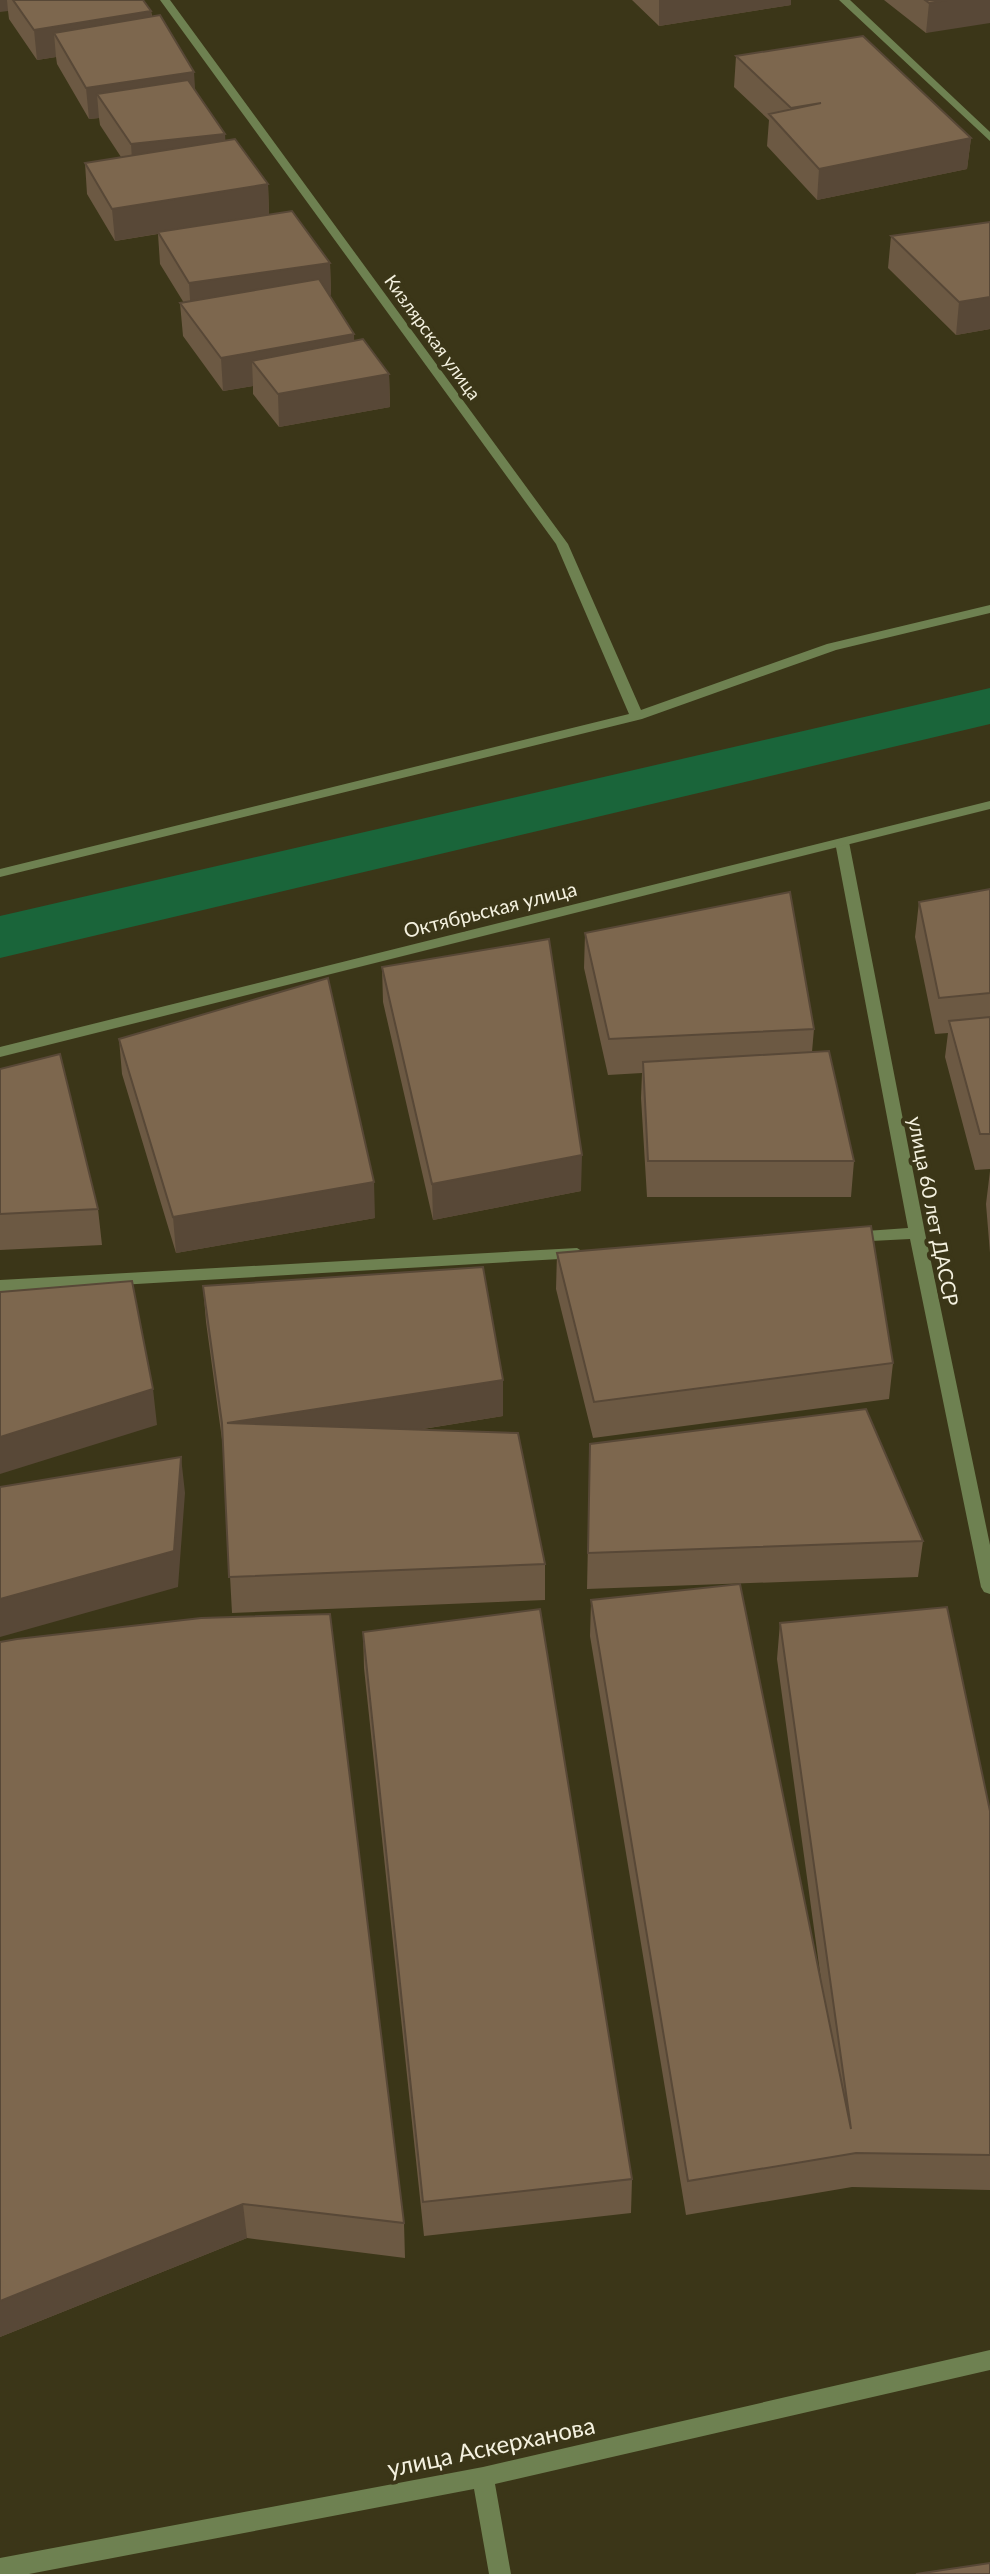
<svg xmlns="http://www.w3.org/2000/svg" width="990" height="2574" font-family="Lato,sans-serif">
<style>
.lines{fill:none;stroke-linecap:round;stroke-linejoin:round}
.canal{fill:#1a653a;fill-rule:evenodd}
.minor{fill:#6e8151;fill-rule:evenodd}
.tertiary{fill:#6e8151;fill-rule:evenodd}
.wall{fill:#6c5943}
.shaded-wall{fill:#584837}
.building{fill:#7d674e;stroke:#584837;stroke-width:2}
.labels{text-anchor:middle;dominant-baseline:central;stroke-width:8;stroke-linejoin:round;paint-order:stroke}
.far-street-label{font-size:18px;fill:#f4f1df;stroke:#3b3618}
.street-label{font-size:20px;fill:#f4f1df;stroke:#3b3618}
.near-street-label{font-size:24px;fill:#f4f1df;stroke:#3b3618}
</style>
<rect width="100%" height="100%" fill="#3b3618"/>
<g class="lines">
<path class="canal" d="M990,688v36l-990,234v-42z"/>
<path class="minor" d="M160,0h10l398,544 73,166 186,-66 163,-39v8l-154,37 -194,69 -642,158v-8l629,-155 -73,-170z
M839,0h11l140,132v9z
M842,838l7,4 76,391 65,312v49l-6,-2 -3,-5 -71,-348 -58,3 -8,-5 8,-5 56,-4 -73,-386z
M577,1248l8,5 -8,5 -577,34v-12z
M990,2350v20l-495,114 16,90h-22l-15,-85 -445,85h-29v-16l483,-91z"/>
<path class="tertiary" d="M990,801v8l-990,248v-10z"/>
</g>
<path class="wall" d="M0,0h143l8,11 1,5 43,74 30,44v7l43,43 1,31 61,48 1,32h-1l24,46 35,33 1,33 -111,20 -26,-33v-8l-30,5 -40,-55 -3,-33h4l-24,-39 -2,-30 -43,7 -28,-47 -2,-31 36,-6 -21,-32 -1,-7 -10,1 -32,-55 -1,-7 -19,3 -28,-41 -1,-8z
M632,0h159v5l-132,21z
M884,0h106l-64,33z
M736,56l235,82 -4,31 -150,31 -50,-54 2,-26 -35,-33z
M990,222v107l-34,6 -68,-67 3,-32z
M990,889v280l-15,1 -30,-113 3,-24 -13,1 -20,-97 4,-35z
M585,933l229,96 -2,23 42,109 -3,36h-204l-6,-99 1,-25 -34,2 -24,-107z
M382,967l199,224 -148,29 -50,-218z
M119,1039l256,179 -199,35 -54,-179z
M0,1069l98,140 4,36 -102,5z
M990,1171v82l-4,-49z
M557,1253l336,110 -4,36 -296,39 -37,-149z
M203,1286l300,130 -86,14 128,134v36l-313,13 -9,-166 -17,-125z
M590,1444l333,97 -5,36 -331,12z
M591,1600l231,387 -45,-328 3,-36 210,188v379l-138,-3 -166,28 -96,-579z
M363,1632l269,547 -1,34 -207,23 -60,-568z
M0,1642l404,581 1,35 -158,-20 -247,99z"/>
<path class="shaded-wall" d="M0,0h7l1,11 -8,1z
M659,0h132v5l-132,21z
M947,0h43v23l-64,10 3,-30z
M151,11l2,30 -99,-8 2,24 -19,3 -3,-30z
M194,72l2,31 -99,-9 2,24 -10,1 -3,-31z
M225,134l2,31 -94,11 -2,-32z
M971,138l-4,31 -150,31 2,-31z
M268,184l1,31 -154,26 -3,-32z
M330,263l1,32 -140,20 -2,-32z
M990,297v32l-34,6 3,-33z
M354,334l1,33 -103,-6 1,25 -30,5 -2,-33z
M389,374l1,33 -111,20 -1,-33z
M582,1155l-1,36 -148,29 -1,-36z
M374,1182l1,36 -199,35 -3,-36z
M503,1380v36l-274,44 -2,-37z
M153,1389l4,36 -157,49v-37z
M181,1457l4,36 -7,94 -178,50v-38z
M243,2204l4,34 -247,99v-36z"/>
<path class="building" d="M13,0h130l8,11 -117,19z
M925,0h22l-18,3z
M160,15l34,57 -108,16 -32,-55z
M863,36l108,102 -152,31 -50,-55 52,-11 -30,5 -55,-52z
M188,80l37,54 -94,10 -34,-50z
M235,139l33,45 -156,25 -27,-46z
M292,211l38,52 -141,20 -31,-51z
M990,222v75l-31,5 -68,-66z
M319,279l35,55 -133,24 -41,-55z
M363,339l26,35 -111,20 -26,-33z
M990,889v104l-51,5 -20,-96z
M790,892l24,137 -205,10 -24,-106z
M549,939l33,216 -150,29 -50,-217z
M328,978l46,204 -201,35 -54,-178z
M990,1017v117h-10l-31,-113z
M829,1051l25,110h-206l-5,-99z
M60,1054l38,155 -98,5v-145z
M871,1226l22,137 -299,39 -37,-149z
M483,1267l20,113 -276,43 291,10 27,131 -316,13 -7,-154 -19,-137z
M132,1281l21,108 -153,48v-145z
M866,1409l57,132 -335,12 2,-109z
M181,1457l-7,94 -174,48v-112z
M740,1584l111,545 -71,-506 167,-16 43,204v344l-134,-2 -168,28 -97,-581z
M540,1609l92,570 -209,23 -60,-570z
M330,1614l74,609 -161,-19 -243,97v-659l17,-3 184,-21z
M990,2563v11h-74z"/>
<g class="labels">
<g class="far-street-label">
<text transform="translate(433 337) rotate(54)">Кизлярская улица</text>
</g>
<g class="street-label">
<text transform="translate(490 909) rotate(-14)">Октябрьская улица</text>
<text transform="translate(934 1211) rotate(79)">улица 60 лет ДАССР</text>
</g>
<g class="near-street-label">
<text transform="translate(491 2446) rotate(-12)">улица Аскерханова</text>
</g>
</g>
</svg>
